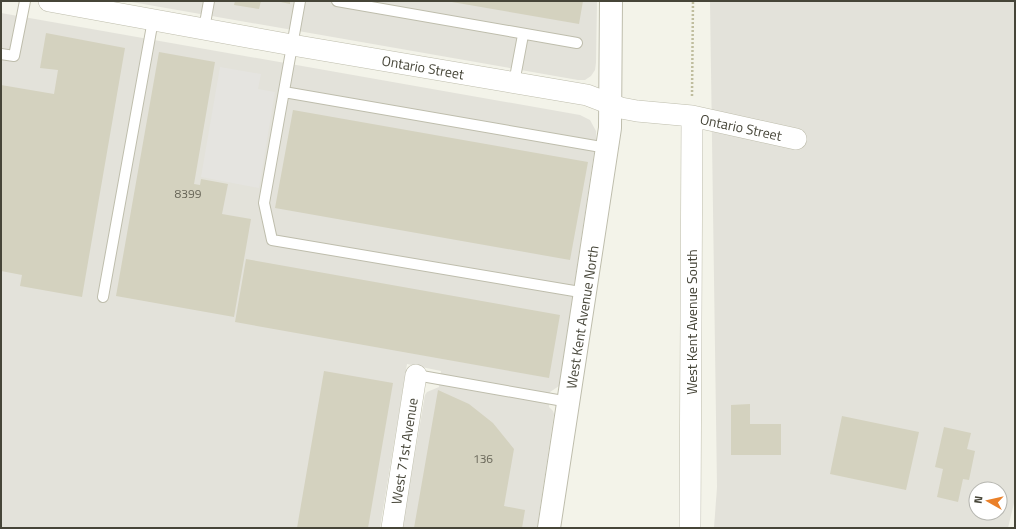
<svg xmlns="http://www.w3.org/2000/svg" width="1016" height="529" font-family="'Titillium Web',sans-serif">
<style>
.industrial{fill:#e3e2da;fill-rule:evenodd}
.parking{fill:#e5e4e0}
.building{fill:#d4d2bf}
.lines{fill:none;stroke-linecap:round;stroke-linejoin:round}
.service-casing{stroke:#bebdac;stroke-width:12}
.minor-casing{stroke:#bebdac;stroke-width:22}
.tertiary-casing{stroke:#bebdac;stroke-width:24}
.path{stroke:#bfbd9e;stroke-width:2.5;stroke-dasharray:2 2;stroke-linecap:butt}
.service{stroke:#fff;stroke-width:10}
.minor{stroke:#fff;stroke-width:21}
.tertiary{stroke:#fff;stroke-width:22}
.labels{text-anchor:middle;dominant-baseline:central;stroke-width:4;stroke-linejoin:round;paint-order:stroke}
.number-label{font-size:12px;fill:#6a685a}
.street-label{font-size:14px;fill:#464538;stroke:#fff}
</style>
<rect width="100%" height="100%" fill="#f3f3e9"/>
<path class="industrial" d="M126,1h471l-1,62 -1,7 -4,6 -6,4h-7z
M710,1h305v498l-7,29h-294l3,-41zM976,489h24v24h-24z
M1,13l579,102 10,5 6,11v9l-37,246 -9,6 -1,15 4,4 1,3 -17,114h-135l23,-133 2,-3 12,-5 2,-16 -34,-7 -27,164h-379z"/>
<path class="parking" d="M220,67l41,7 -3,15 17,3 -16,96 -58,-11z"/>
<path class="building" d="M235,1h26l-2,8 -25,-4z
M276,1h14v3z
M446,1h137l-4,23z
M46,33l79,15 -43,249 -62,-11 2,-11 -21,-4v-186l53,9 4,-24 -18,-2z
M159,52l56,10 -21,122 6,1 1,-6 27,5 -6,30 29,5 -17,98 -118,-21z
M293,110l295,52 -18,98 -295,-52z
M246,259l314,56 -11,63 -314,-56z
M324,371l69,12 -25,145h-71z
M438,390l31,14 24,19 21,26 -10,57 21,4 -3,18h-108z
M750,404v20h31v31h-50v-50z
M842,416l77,16 -13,58 -76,-16z
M944,427l27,6 -4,16 8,2 -6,29 -6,-1 -5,23 -21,-5 6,-28 -8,-2z"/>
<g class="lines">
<g class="service-casing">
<path id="service" d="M300,1l-36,202 8,37 314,53
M337,1l240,42
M204,29l5,-28
M1,54l13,2 11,-55
M514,83l9,-48
M284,92l323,56
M103,297l50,-277
M416,375l153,27"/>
</g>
<g class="minor-casing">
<path id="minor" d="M49,1l243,44 295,50 34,13 16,3 55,5 104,23
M392,528l24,-153
M690,528l2,-412"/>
</g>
<g class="tertiary-casing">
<path id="tertiary" d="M549,528l61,-400 1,-127"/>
</g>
<path class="path" d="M692,96l1,-95"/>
<use href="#service" class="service"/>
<use href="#minor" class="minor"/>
<use href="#tertiary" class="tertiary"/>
</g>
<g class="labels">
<g class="number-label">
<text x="188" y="193">8399</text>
<text x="483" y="458">136</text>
</g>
<g class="street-label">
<text transform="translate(423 67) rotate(10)">Ontario Street</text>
<text transform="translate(741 127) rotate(12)">Ontario Street</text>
<text transform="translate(582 317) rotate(-81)">West Kent Avenue North</text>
<text transform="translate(691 322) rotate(-90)">West Kent Avenue South</text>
<text transform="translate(404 451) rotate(-81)">West 71st Avenue</text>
</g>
</g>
<rect width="1016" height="529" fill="none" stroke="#464538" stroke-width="4"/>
<g transform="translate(988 501) rotate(278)"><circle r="19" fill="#ffffff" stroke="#b5b5af"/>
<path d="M0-3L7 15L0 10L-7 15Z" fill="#ea8029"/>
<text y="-6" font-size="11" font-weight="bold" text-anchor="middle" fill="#464538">N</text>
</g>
</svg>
